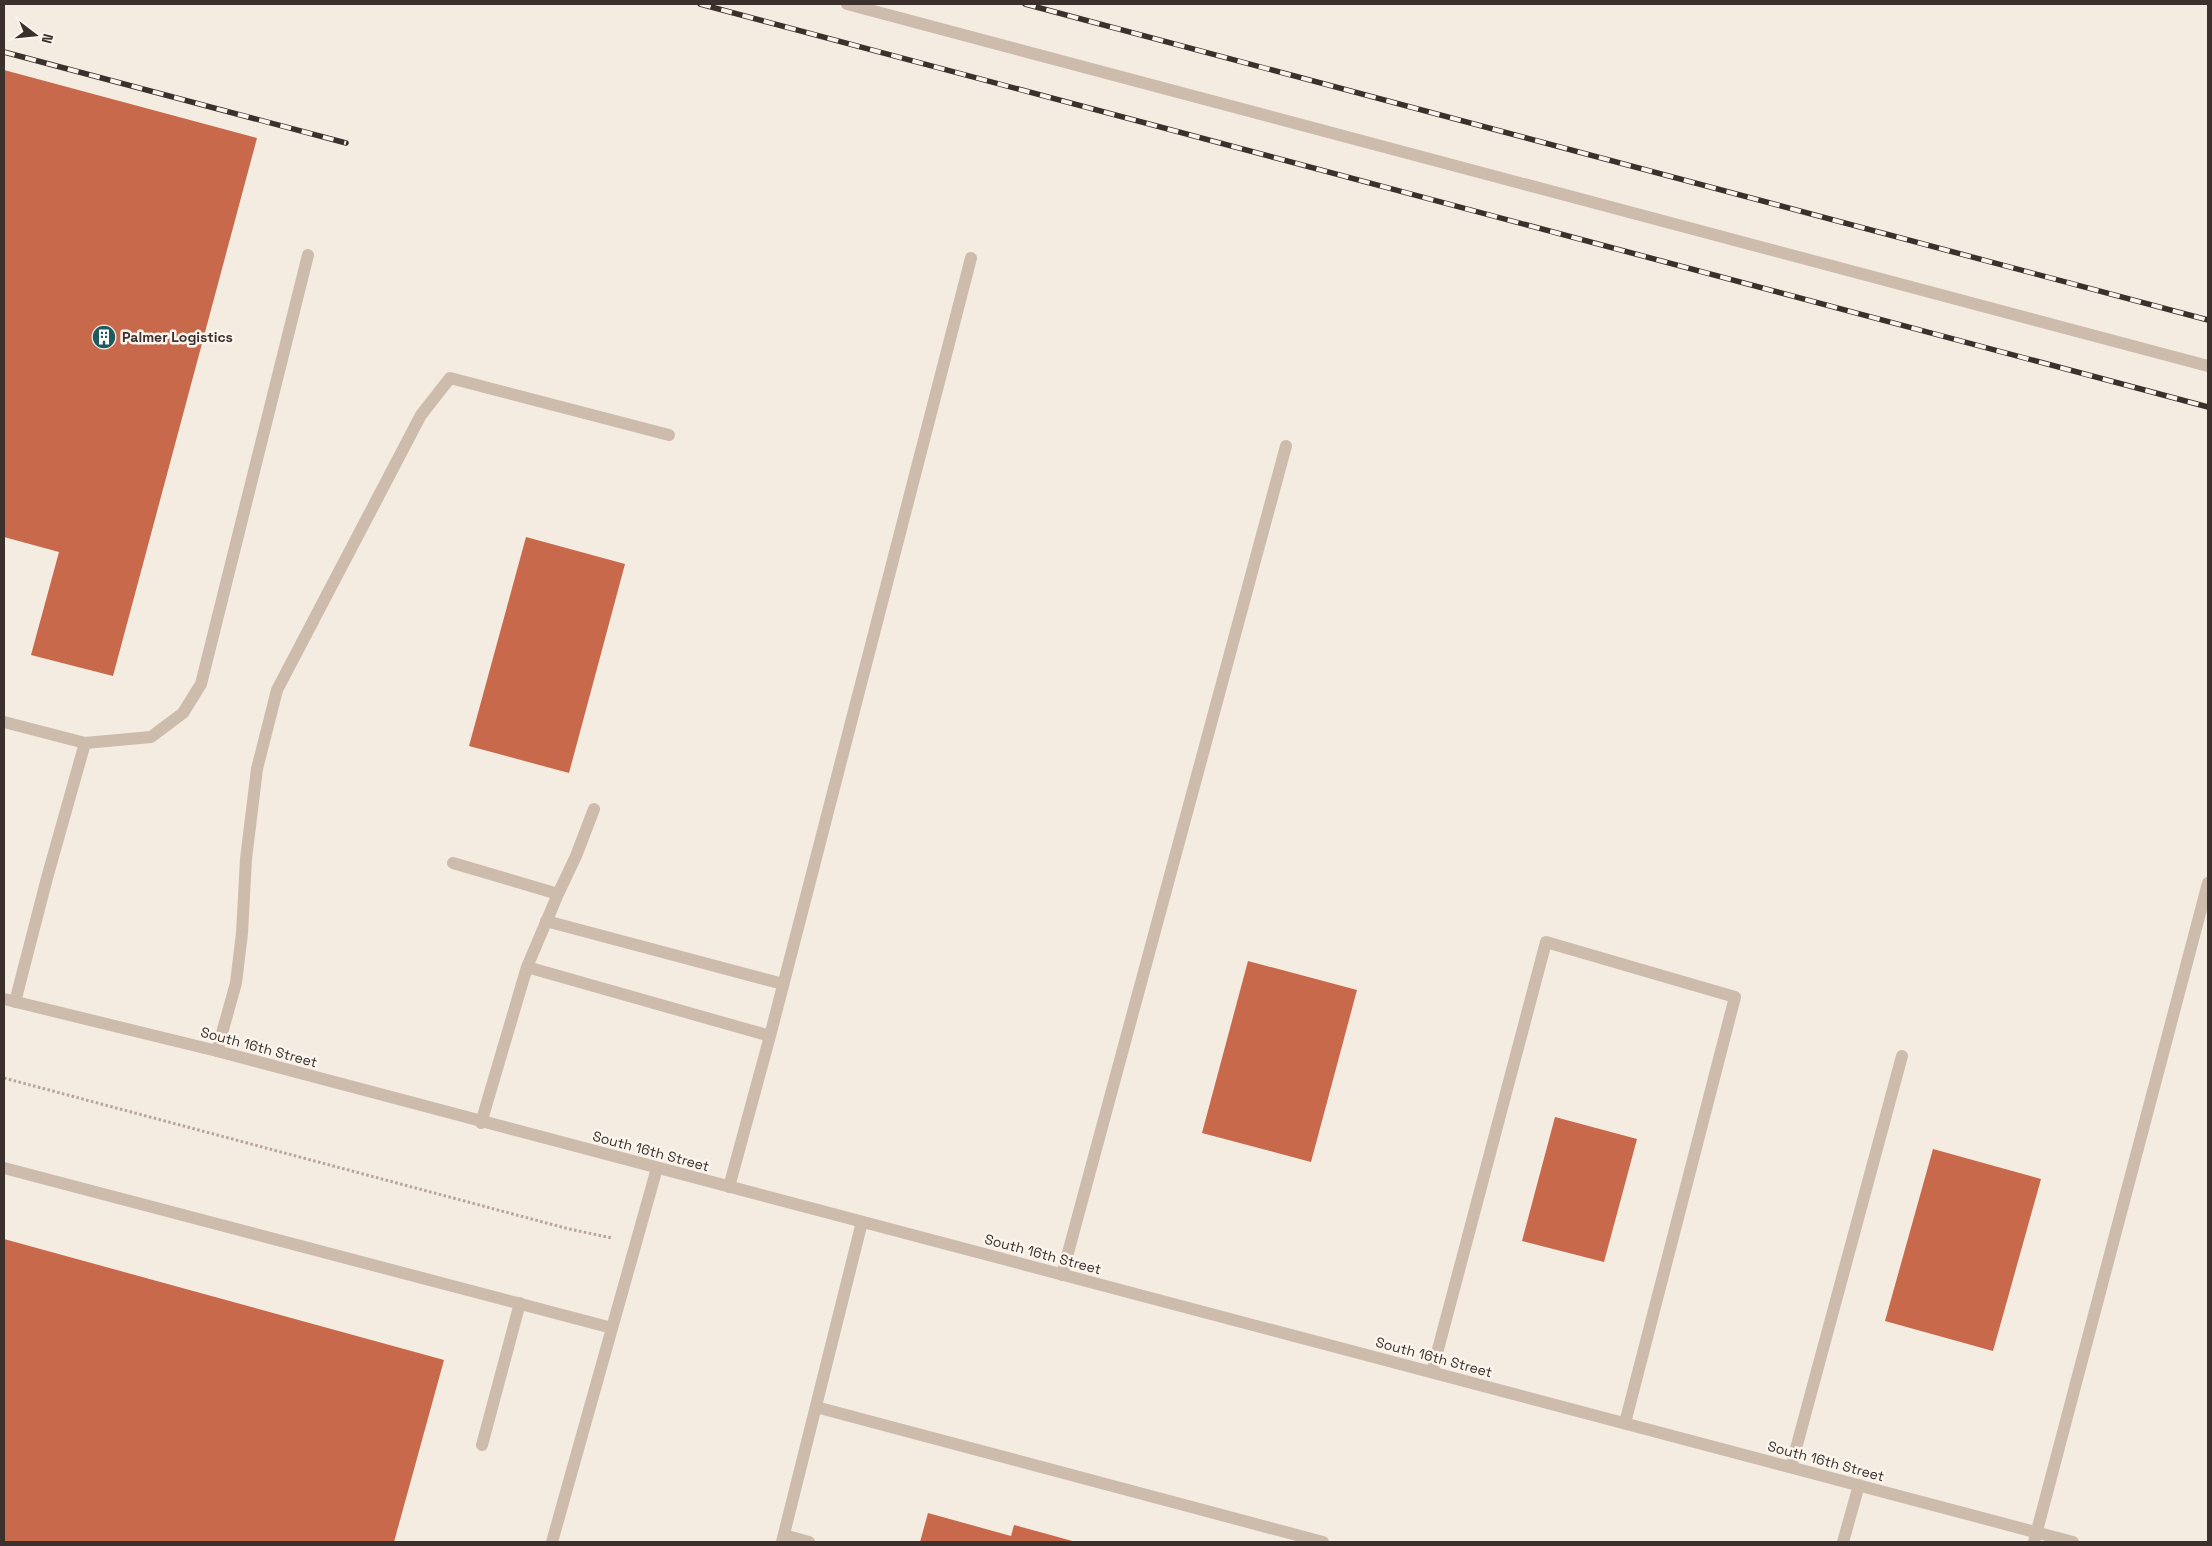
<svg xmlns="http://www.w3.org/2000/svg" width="2212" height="1546" font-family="'Space Grotesk',sans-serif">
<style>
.building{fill:#c8694b}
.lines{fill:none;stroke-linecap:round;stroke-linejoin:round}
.path{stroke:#b9a596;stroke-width:3;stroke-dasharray:2.5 2.5;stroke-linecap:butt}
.lane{stroke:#cdbbac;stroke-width:12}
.street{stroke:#cdbbac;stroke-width:12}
.rail-casing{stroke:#3b302b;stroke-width:5.5}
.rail{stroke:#fbf5ee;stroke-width:4;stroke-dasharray:11;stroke-linecap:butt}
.labels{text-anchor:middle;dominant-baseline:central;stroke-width:5;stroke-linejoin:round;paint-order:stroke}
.poi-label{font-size:14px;font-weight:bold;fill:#3b302b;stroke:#fbf5ee;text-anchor:start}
.street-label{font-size:14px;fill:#3b302b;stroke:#fbf5ee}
</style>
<rect width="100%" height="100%" fill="#f4ebe1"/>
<path class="building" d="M4,70l253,68 -144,538 -82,-21 28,-103 -55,-15z
M526,537l99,27 -56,209 -100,-27z
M1248,961l109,29 -46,172 -109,-29z
M1555,1117l82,22 -33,123 -82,-21z
M1933,1149l108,30 -48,172 -108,-30z
M4,1239l440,121 -50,182h-390z
M928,1513l83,23 3,-11 62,17h-156z"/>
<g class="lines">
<path class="path" d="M4,1078l565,151 43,9"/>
<path class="lane" d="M847,4l1361,362
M4,722l81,21 66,-6 32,-24 18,-29 107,-429
M453,863l105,31
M546,921l237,63
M527,967l243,69 -41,151
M15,1002l32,-124 38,-135
M770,1036l201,-778
M217,1051l19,-68 6,-50 4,-74 11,-90 20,-79 144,-275 29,-37 219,57
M481,1123l46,-156 31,-73 18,-38 18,-47
M4,1168l608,160
M1062,1275l224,-829
M1432,1372l114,-430 189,55 -110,426
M816,1407l507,135
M482,1445l38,-142
M1791,1467l111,-411
M784,1535l25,7
M552,1542l105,-374
M782,1542l80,-320
M1843,1542l16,-57
M2034,1542l174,-659"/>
<path class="street" d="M4,999l213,52 1856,491"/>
<g class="rail-casing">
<path id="rail" d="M700,4l1508,403
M1025,4l1183,316
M4,52l342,91"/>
</g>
<use href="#rail" class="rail"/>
</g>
<defs>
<g id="building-disc" transform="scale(1.25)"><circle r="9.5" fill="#1f5a5e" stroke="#fbf5ee"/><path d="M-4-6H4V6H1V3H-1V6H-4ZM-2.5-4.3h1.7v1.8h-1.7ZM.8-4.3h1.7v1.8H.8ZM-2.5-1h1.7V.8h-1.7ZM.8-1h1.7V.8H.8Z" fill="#fff"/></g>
</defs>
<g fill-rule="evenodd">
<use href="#building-disc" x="104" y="337"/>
</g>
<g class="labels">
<g class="poi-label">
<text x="122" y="337">Palmer Logistics</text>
</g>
<g class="street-label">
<text transform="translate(259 1047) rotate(15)">South 16th Street</text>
<text transform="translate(651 1151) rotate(15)">South 16th Street</text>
<text transform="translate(1043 1254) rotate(15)">South 16th Street</text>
<text transform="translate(1434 1357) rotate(15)">South 16th Street</text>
<text transform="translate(1826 1461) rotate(15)">South 16th Street</text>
</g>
</g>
<rect width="2212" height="1546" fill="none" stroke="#3b302b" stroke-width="10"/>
<g transform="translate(35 35) rotate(106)" stroke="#fbf5ee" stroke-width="4" paint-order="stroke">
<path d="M0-4L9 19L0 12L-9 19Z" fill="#3b302b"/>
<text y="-8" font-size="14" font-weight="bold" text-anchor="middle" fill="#3b302b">N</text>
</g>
</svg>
